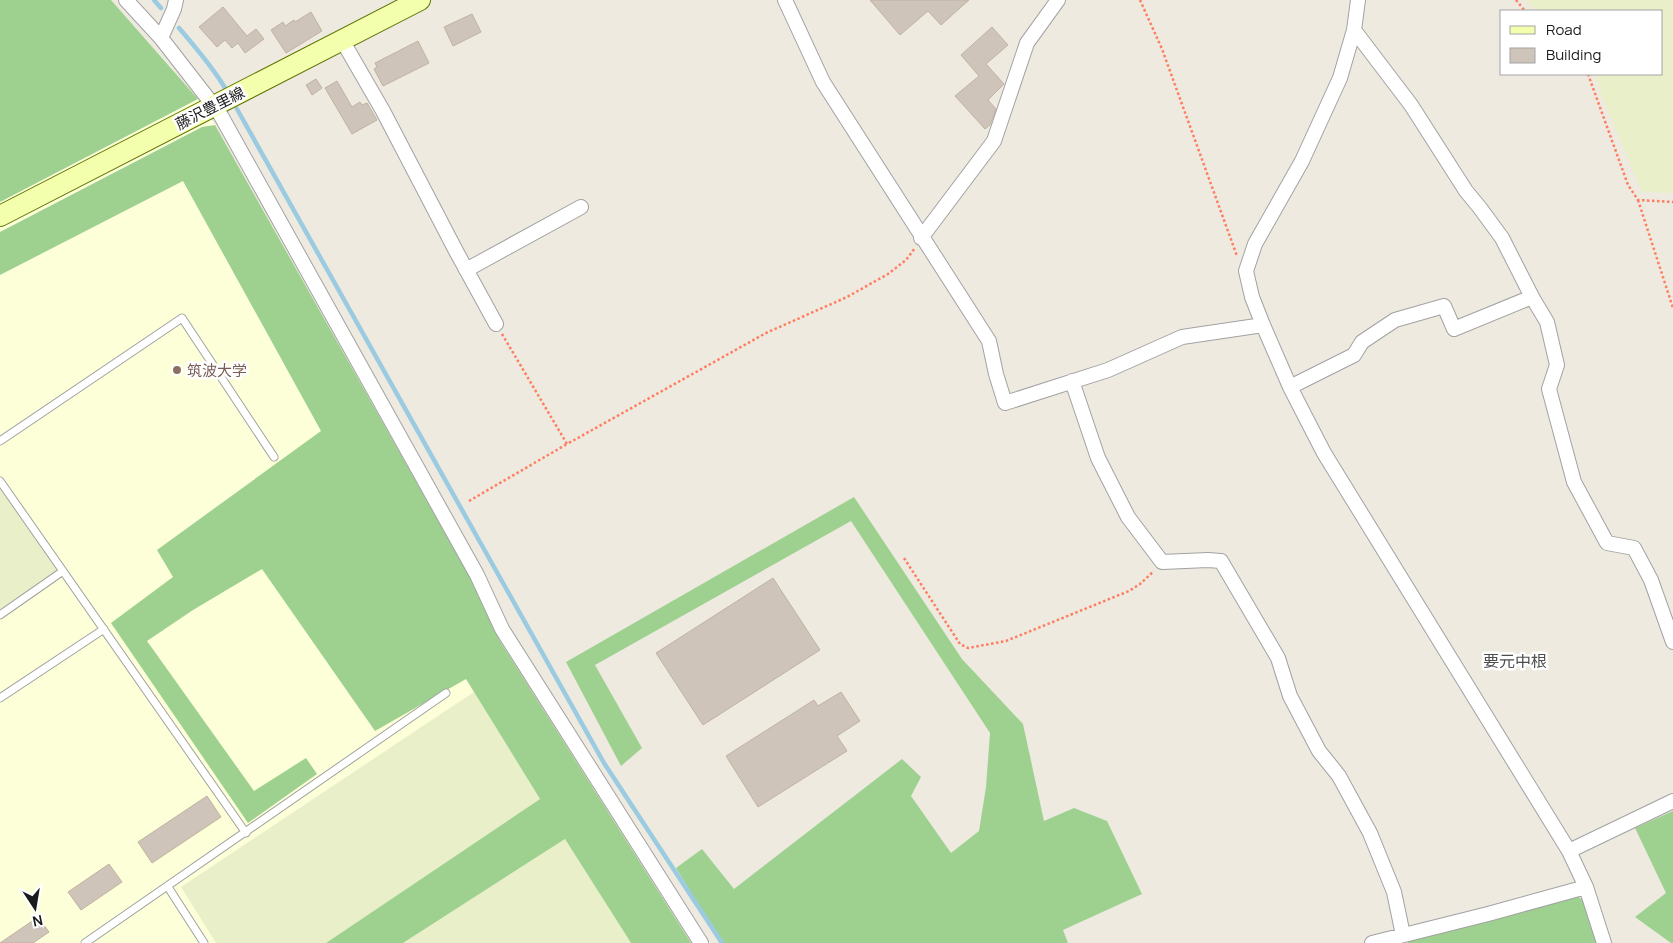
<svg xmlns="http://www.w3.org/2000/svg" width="1673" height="943" font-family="Manrope,'Noto Sans JP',sans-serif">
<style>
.education{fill:#fcffd8}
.farmland{fill:#e9efc8}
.forest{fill:#9ed190}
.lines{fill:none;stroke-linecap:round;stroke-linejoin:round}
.stream{stroke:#9bcbe0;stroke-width:4.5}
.building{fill:#cec4b9;stroke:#c1b2a1}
.lane-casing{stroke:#a2a2a2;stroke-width:9}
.street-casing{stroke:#a2a2a2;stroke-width:16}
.secondary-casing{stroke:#5e7500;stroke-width:22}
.path{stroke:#ff7d60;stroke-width:2.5;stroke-dasharray:2.5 2.5;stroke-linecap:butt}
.lane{stroke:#fff;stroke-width:7}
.street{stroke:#fff;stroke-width:14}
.secondary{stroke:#f4ffad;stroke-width:20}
.education-dot{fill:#8d6e63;stroke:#fff;stroke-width:2}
.labels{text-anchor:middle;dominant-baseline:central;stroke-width:5;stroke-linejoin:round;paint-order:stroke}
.street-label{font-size:15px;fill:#1b1b1b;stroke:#fff}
.education-label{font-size:15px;fill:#785e54;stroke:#fff;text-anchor:start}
.neighbourhood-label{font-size:16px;fill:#4e4e4e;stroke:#fff}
</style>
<rect width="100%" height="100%" fill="#eeeae0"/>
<path class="education" d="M0,0h111l87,99 17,26 256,454 29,62 191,302h-691z"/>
<path class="farmland" d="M1526,0h147v193l-31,-1 -40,-95 -7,-23h67v-63h-123l-8,-5z
M0,484l58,83 -1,5 -57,40z
M474,692l66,107 -214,144h-110l-35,-56z
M565,839l66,104h-228z"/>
<path class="forest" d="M0,0h111l87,99 -198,103z
M215,125l256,454 29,62 191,302h-60l-66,-104 -162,104h-77l214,-144 -74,-120 -91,52 -113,-162 -69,41 -46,31 107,150 52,-33 11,16 -69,49 -137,-200 62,-46 -16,-27 164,-119 -138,-250 -183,94v-43l202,-105z
M854,497l108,162 61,65 21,97 30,-13 33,13 35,73 -79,36 5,13h-346l-46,-75 26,-19 32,40 168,-130 19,18 -10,19 40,57 28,-22 7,-44 4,-54 -139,-212 -256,144 47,83 -21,18 -55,-104z
M1673,811v132h-2l-36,-26 31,-24 -31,-65z
M1577,896l7,5 14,42h-190v-3z"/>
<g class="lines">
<path class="stream" d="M154,0l7,8
M179,28c16,19 33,38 46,60
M237,109l367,654 118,180"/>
</g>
<path class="building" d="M870,0h99l-28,25 -13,-14 -28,24z
M223,7l24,29 9,-7 8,10 -19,14 -7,-10 -6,5 -7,-8 -8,7 -18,-20z
M311,12l11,19 -36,22 -15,-23 12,-8 2,4 9,-6 1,2z
M472,14l9,18 -28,14 -9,-19z
M992,27l16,18 -22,19 18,20 -16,16 8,9 -6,16 -5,4 -30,-33 24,-20 -18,-21z
M418,41l11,22 -46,23 -9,-17 3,-2 -2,-4z
M316,79l6,9 -10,7 -6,-10z
M337,81l15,26 8,-5 2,3 5,-2 10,17 -25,14 -27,-46z
M773,578l47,72 -117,75 -47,-72z
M841,692l19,29 -23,15 10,15 -89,56 -32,-51 88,-56 4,6z
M207,796l14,21 -69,46 -14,-21z
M109,864l13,18 -41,28 -13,-18z
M38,917l11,15 -16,11h-33z"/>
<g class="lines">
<g class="lane-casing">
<path id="lane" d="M0,441l182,-123 92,139
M0,481l246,352
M0,615l63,-44
M0,698l104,-69
M168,887l36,56
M85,943l361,-250"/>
</g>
<g class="street-casing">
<path id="street" d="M126,0l35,38 59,76 257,461 25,54 199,314
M785,0l38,82 166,259 7,33 9,29 103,-33 74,-33 81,-12
M1358,0l-4,30 -14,48 -38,83 -47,83 -9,27 6,26 11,28 27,62 34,66 245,398 17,36 18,56
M1354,30l57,75 55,86 14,17 22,30 30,59
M161,38l13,-29 2,-9
M342,40l41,71 73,140 40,73
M921,238l73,-97 33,-98 31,-43
M466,270l115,-63
M1072,381l26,77 30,59 34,45 46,-2 13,1 57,97 12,38 29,55 20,25 31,57 24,59 9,43
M1290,387l64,-32 8,-13 33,-22 49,-14 10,23 78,-32 15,25 10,43 -8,24 25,93 33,61 27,5 17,32 22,62
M1569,851l104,-50
M1372,943l116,-29 98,-27"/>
</g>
<g class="secondary-casing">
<path id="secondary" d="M0,216l420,-216"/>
</g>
<path class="path" d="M1140,0l22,49 75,207
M1516,0l9,11
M1588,74l40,111 10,15 35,2
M1638,200l35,108
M502,334l65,110 199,-111 81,-36 41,-23 18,-14 9,-12
M469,501l98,-57
M904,558l56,86 8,4 38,-7 123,-50 11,-7 14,-13"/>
<use href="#lane" class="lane"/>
<use href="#street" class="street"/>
<use href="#secondary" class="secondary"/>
</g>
<circle class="education-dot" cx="177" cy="370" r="5"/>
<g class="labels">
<g class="street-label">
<text transform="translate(210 108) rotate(-27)">藤沢豊里線</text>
</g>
<g class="education-label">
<text x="187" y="370">筑波大学</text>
</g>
<g class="neighbourhood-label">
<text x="1515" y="661">要元中根</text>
</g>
</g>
<rect x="1500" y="10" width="162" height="65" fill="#ffffff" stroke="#a4a4a4"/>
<rect x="1510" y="26" width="25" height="8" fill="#f4ffad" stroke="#a4a4a4"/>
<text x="1546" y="35" font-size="15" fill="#1b1b1b">Road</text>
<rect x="1510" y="48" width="25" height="15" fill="#cec4b9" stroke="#a4a4a4"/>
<text x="1546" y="60" font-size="15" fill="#1b1b1b">Building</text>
<g transform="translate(35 908) rotate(168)" stroke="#ffffff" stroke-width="4" paint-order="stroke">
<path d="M0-4L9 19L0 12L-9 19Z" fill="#1b1b1b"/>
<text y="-8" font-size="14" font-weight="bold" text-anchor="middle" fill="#1b1b1b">N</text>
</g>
</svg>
